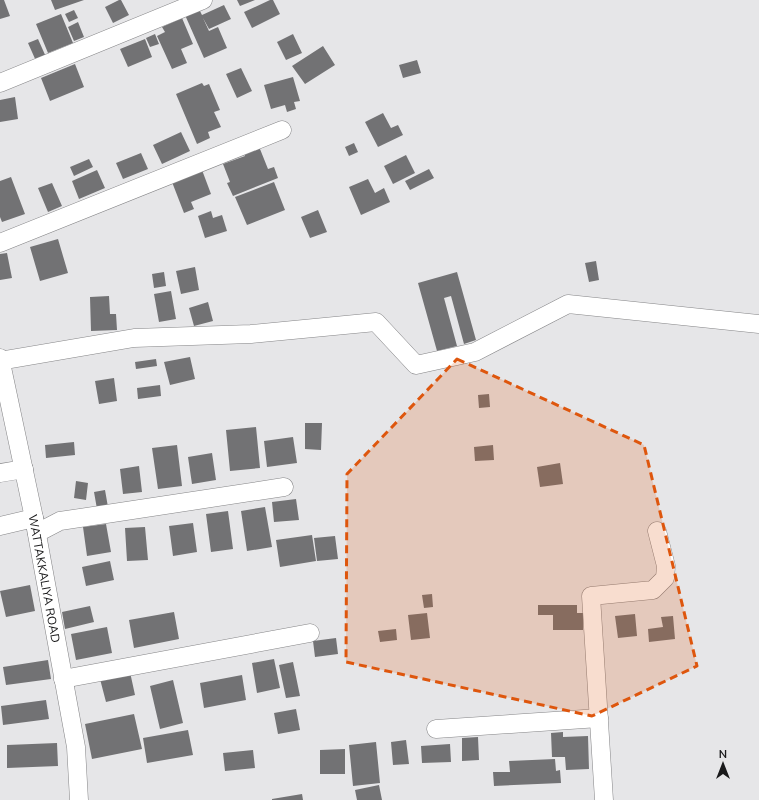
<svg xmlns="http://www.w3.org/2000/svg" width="759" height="800" font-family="Mulish,sans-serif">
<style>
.building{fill:#727274}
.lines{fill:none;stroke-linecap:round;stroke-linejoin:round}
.minor-casing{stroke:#858587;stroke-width:19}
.minor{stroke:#fff;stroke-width:18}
.marked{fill:#de560d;fill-opacity:0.2;stroke:#de560d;stroke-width:3;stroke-dasharray:8 5;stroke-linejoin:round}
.labels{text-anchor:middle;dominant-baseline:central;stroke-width:3;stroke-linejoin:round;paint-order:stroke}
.street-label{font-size:12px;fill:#1a1a1b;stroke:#e6e6e8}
</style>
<rect width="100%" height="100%" fill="#e6e6e8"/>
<path class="building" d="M0,0h4l6,16 -10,3z
M51,0h33l-29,10z
M119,0h2l8,15 -16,8 -8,-16z
M237,0h18l-15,6z
M270,0h3l7,14 -28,14 -8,-16z
M224,5l7,14 -22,10 -6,-11 6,13 9,-4 9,21 -23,10 -19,-43 14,-6 3,6z
M74,10l4,8 -9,4 -4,-8z
M61,14l12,29 -25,10 -12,-29z
M182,18l11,26 -12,5 6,14 -15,6 -15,-33 8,-4 -3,-5z
M78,22l6,15 -10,4 -6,-14z
M155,34l4,10 -9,3 -4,-9z
M293,34l9,19 -16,7 -9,-18z
M38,39l8,18 -10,4 -8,-18z
M145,39l7,18 -24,10 -8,-18z
M323,46l12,19 -30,19 -13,-18z
M417,60l4,13 -18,5 -4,-13z
M75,64l9,23 -34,14 -9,-23z
M241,68l11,23 -15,7 -11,-24z
M293,77l7,24 -6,1 2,7 -9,3 -2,-7 -14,4 -7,-24z
M202,83l2,3 5,-2 11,26 -6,2 7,15 -13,5 2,6 -13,6 -21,-50z
M15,97l3,22 -18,3v-22z
M383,113l8,15 7,-3 5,10 -25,12 -13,-25z
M181,132l9,19 -28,13 -9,-19z
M354,143l4,9 -9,4 -4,-9z
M258,144l10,25 6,-2 4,11 -45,18 -6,-13 3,-1 -7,-18 22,-8 -2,-6z
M141,153l7,16 -25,10 -7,-16z
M406,155l9,18 -22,11 -9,-18z
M89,159l4,8 -19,9 -4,-9z
M429,169l5,9 -24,12 -5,-9z
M97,170l8,18 -26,11 -7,-18z
M202,170l9,24 -20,8 3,7 -10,4 -12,-31z
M11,177l14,37 -23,8 -2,-5v-36z
M368,179l7,14 9,-5 6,14 -29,13 -12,-28z
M274,182l11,28 -38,15 -12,-28z
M52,183l10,23 -14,6 -10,-24z
M318,210l9,22 -17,6 -9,-21z
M211,211l2,7 9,-3 5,16 -22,7 -7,-22z
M58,239l10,34 -28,8 -10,-34z
M7,253l5,25 -12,2v-26z
M596,261l3,19 -10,2 -4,-19z
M195,267l4,23 -18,4 -5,-23z
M164,272l2,14 -12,2 -2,-14z
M457,272l19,68 -12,4 -13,-48 -7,2 13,48 -20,5 -19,-68z
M171,291l5,28 -17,3 -5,-28z
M109,296l1,18h6l1,16 -26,1 -1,-34z
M208,302l5,19 -19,5 -5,-18z
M190,357l5,22 -25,6 -6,-23z
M156,359l1,7 -21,3 -1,-7z
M114,378l3,23 -18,3 -4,-23z
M160,385l1,11 -23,3 -1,-11z
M489,394l1,13 -11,1 -1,-13z
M305,423h17l-1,27 -16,-1z
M256,427l4,41 -30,3 -4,-41z
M293,437l4,26 -30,4 -3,-26z
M74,442l1,13 -29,3 -1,-13z
M177,445l5,41 -24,3 -6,-41z
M493,445l1,15 -19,1 -1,-14z
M212,453l4,27 -24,4 -4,-27z
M560,463l3,21 -23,3 -3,-20z
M139,466l3,26 -19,2 -3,-25z
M76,481l12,2 -2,17 -12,-2z
M105,490l3,17 -11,2 -3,-17z
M296,499l3,21 -25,2 -2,-20z
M265,507l7,40 -25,4 -6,-40z
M228,511l5,38 -22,3 -5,-38z
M193,523l4,29 -24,4 -4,-30z
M106,524l5,28 -24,4 -4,-29z
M145,527l3,33 -21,1 -2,-33z
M312,535l4,26 -36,6 -4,-27z
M335,536l3,23 -21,2 -3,-23z
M110,561l4,19 -28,6 -4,-19z
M30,585l5,26 -29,6 -6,-26z
M432,594l1,13 -9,1 -2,-13z
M538,605h39v8h6v17h-30v-15h-15z
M90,606l4,16 -29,7 -3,-17z
M174,612l5,27 -45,9 -5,-28z
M427,613l3,25 -19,2 -3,-25z
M635,614l2,22 -19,2 -3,-22z
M673,616l2,23 -26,3 -1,-13 15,-2 -2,-10z
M107,627l5,26 -36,7 -5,-26z
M396,629l1,11 -17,2 -2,-11z
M336,638l2,16 -23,3 -2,-16z
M274,659l6,29 -23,5 -5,-30z
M48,660l3,19 -45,6 -3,-18z
M293,662l7,34 -14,2 -7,-33z
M130,672l5,23 -29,7 -6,-23z
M242,675l4,25 -42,8 -4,-25z
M173,680l10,43 -23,6 -10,-43z
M46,700l3,19 -46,6 -2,-19z
M296,709l4,21 -22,4 -4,-21z
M134,714l8,35 -50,10 -7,-35z
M188,730l5,25 -46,8 -4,-25z
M563,732v5l25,-1 1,33 -23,1 -1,-13h-13l-1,-24z
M478,737l1,23 -17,1v-23z
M406,740l3,24 -16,1 -2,-23z
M376,742l4,41 -27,3 -4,-41z
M57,743l1,23 -51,2v-23z
M450,744l1,18 -29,1 -1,-17z
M345,749v25h-25v-24z
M253,750l2,18 -30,3 -2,-18z
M555,759l1,12 4,-1 1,13 -67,3 -1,-14h17l-1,-11z
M379,785l3,15h-25l-2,-10z
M302,794l1,6h-31v-1z"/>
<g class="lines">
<g class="minor-casing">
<g id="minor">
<path d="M0,83l203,-83"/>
<path d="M0,243l282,-113"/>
<path id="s1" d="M0,358l34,160 42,229 3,53"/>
<path d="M0,361l134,-23 117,-4 125,-12 40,43 59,-13 93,-48 191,20"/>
<path d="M0,473l24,-4"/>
<path d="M0,526l34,-8"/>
<path d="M37,533l23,-12 224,-34"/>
<path d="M63,679l247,-46"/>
<path d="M436,729l163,-11"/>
<path d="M604,800l-13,-204 62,-6 12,-12 1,-12 -9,-35"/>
</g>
</g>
<use href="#minor" class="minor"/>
</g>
<path class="marked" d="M457,359l187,86 53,221 -105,50 -246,-54 1,-188z"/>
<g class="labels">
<g class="street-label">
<text stroke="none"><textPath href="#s1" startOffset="225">WATTAKKALIYA ROAD</textPath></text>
</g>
</g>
<g transform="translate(723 764)" stroke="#e6e6e8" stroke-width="3" paint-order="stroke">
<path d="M0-3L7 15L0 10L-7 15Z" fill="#1a1a1b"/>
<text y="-6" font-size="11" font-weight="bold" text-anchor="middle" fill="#1a1a1b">N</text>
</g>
</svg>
